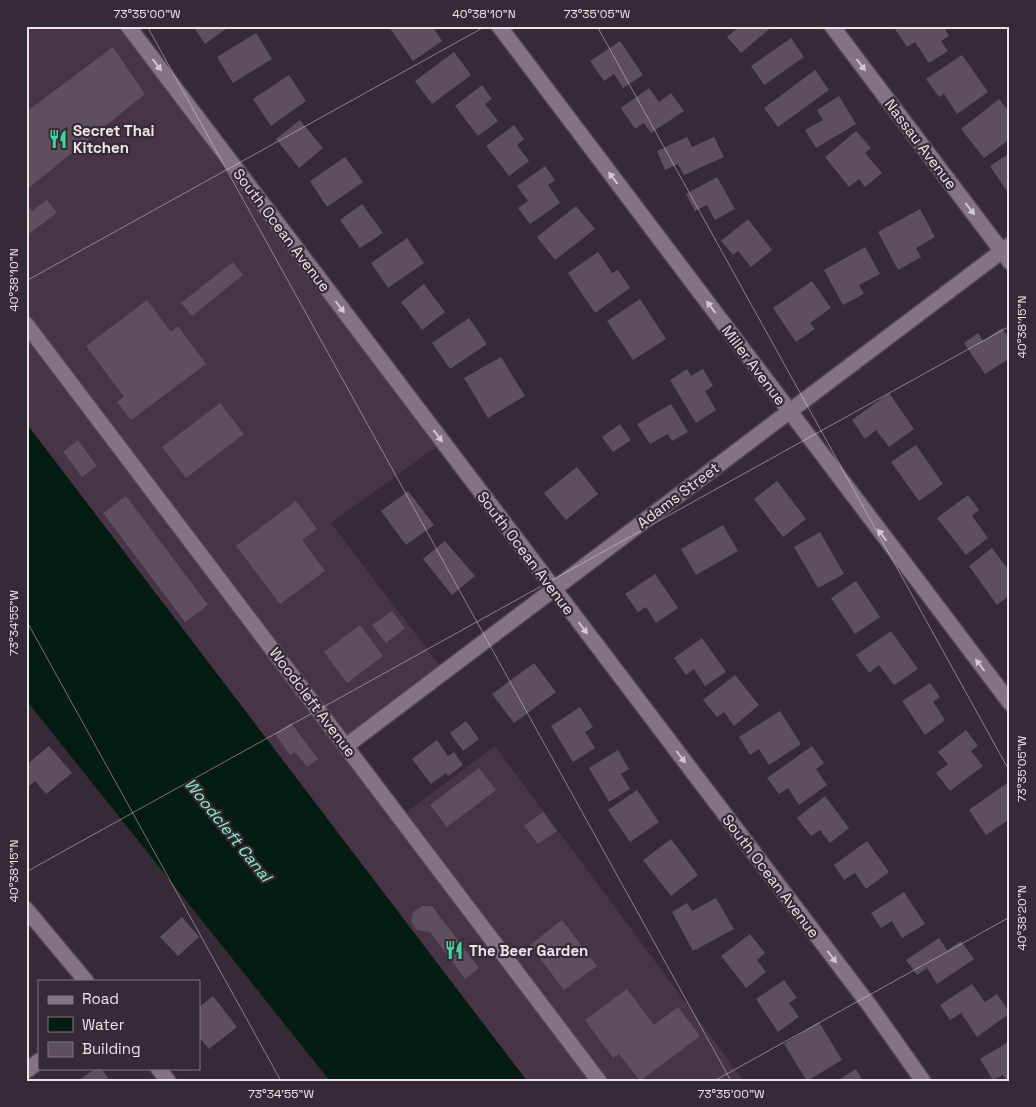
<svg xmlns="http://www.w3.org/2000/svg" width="1036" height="1107" font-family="'Space Grotesk',sans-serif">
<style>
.built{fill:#473546}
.water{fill:#051c13}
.building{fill:#5e4f5d}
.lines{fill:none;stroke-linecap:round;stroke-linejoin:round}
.minor-casing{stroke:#50454f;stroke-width:18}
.minor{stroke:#847483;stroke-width:15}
.oneway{fill:#d3c8d2}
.ticks{fill:none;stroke:#ede4ec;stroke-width:1;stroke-opacity:0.45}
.labels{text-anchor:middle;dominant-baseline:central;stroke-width:4.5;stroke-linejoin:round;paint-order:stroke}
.poi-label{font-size:15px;font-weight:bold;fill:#ede4ec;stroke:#372a37;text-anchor:start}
.street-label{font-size:15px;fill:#ede4ec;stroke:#372a37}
.water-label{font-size:16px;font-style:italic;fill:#8af5c8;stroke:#372a37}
.neatline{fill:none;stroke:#ede4ec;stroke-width:2}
.ticks-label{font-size:12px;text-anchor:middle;fill:#ede4ec}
</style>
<rect width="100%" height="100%" fill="#372a37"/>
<path class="built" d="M26,26h102l312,418 -109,79 112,147 -96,71 56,74 92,-69 249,335h-217l-501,-658z"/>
<path class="water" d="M26,423l501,658h-197l-304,-381z"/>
<path class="building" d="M193,26h37l-25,18z
M391,26h41l10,15 -29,20 -24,-34z
M740,26h33l-32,27 -14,-16z
M900,26h43l6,10 -8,5 7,10 -19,12 -14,-21 -8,5 -12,-18z
M256,33l16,26 -39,24 -16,-26z
M791,38l13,19 -40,28 -13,-19z
M620,41l23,34 -20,13 -9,-14 -10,7 -14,-20z
M113,47l32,47 -119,96v-78z
M454,52l17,23 -39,29 -17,-23z
M962,55l26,37 -31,22 -13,-20 -5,3 -13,-18z
M815,70l14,20 -51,37 -14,-19z
M289,75l17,26 -35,25 -18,-27z
M482,85l10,14 -7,5 13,17 -20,15 -23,-30z
M649,88l10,14 12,-9 13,18 -33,22 -7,-10 -9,6 -14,-21z
M839,96l17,28 -40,24 -11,-18 18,-10 -6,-10z
M999,99l11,14v26l-26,19 -23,-29z
M300,120l23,28 -24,20 -23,-29z
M514,125l10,14 -7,6 12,16 -20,15 -23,-30z
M856,131l15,17 -6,5 17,20 -17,14 -6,-8 -10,8 -24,-30z
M687,137l5,10 22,-10 10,20 -40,18 -6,-11 -13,6 -8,-19z
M1010,153v35l-4,2 -16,-24z
M345,157l18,25 -36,25 -17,-26z
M545,166l10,14 -7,5 12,18 -30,21 -12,-16 10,-7 -11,-15z
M717,177l18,32 -20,11 -8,-15 -12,6 -9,-17z
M47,200l10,13 -31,23v-32l6,7z
M362,204l21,29 -23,15 -20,-28z
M576,206l19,23 -40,31 -18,-23z
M920,209l15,28 -19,11 5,9 -23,13 -20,-38z
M748,219l24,31 -21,17 -13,-16 -5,4 -12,-14z
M407,238l17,25 -36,25 -17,-25z
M865,247l15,27 -21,11 5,9 -21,11 -19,-35z
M598,252l14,21 6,-3 12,18 -35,25 -27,-40z
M233,262l10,13 -51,41 -11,-13z
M812,281l19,27 -21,15 5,6 -19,13 -23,-34z
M424,284l21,28 -23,18 -21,-28z
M640,299l26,40 -33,21 -26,-39z
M147,300l24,32 7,-6 28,38 -75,56 -14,-18 7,-5 -38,-51z
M469,318l18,26 -37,25 -18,-26z
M1002,328l8,12v18l-25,16 -21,-31 14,-10 5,8z
M501,357l24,39 -37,22 -24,-40z
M687,369l4,7 12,-7 10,17 -8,5 11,19 -20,13 -26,-43z
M889,393l25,36 -25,18 -13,-17 -11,9 -13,-19z
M220,403l24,31 -58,44 -24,-31z
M671,404l17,28 -16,9 -4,-7 -18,10 -13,-20z
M620,424l11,16 -18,12 -11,-15z
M78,440l19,26 -15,11 -19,-25z
M916,445l27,39 -24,17 -28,-39z
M577,467l21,27 -32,26 -22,-27z
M777,481l29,38 -23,18 -29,-38z
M408,491l26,34 -28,20 -25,-34z
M968,495l11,15 -7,6 16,22 -22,17 -29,-37z
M126,496l82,109 -23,17 -82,-109z
M296,501l21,28 -15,11 23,31 -45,33 -44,-58z
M723,525l15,26 -42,24 -15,-26z
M820,532l24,42 -26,14 -24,-41z
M445,541l30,35 -23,19 -29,-36z
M992,548l18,24v23l-13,10 -28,-39z
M655,574l23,34 -22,15 -10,-16 -8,5 -13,-18z
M856,581l24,36 -25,17 -24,-36z
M392,611l13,17 -19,15 -14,-18z
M360,625l23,31 -36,27 -23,-31z
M891,631l27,38 -24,16 -15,-20 -10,8 -13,-18z
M702,638l24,34 -21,14 -11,-17 -8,6 -12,-17z
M534,663l22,29 -42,31 -22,-29z
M735,675l24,30 -25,21 -10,-14 -7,5 -14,-17z
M930,683l10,14 -7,5 12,18 -20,15 -23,-34z
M580,707l13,20 -8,5 10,16 -22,14 -22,-36z
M780,711l21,33 -32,21 -10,-16 -9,6 -11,-18z
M466,721l13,18 -16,12 -13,-18z
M291,723l27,36 -11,8 -12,-15 -5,3 -15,-21z
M966,730l12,16 -7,5 12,15 -33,25 -14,-18 12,-9 -10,-12z
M437,740l11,16 6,-4 9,13 -15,11 -2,-3 -15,11 -19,-25z
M49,746l23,27 -26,21 -11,-13 -9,8v-24z
M812,746l12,17 -8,6 11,16 -28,20 -11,-17 -9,6 -12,-16z
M618,750l11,19 -8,5 9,15 -21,13 -20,-34z
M479,768l17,22 -49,37 -17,-22z
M1010,781v38l-24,16 -17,-25z
M637,790l22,32 -29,20 -22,-32z
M825,796l24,32 -19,15 -10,-13 -9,6 -14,-18z
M543,812l14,19 -19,13 -14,-18z
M671,839l27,36 -27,21 -28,-36z
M867,841l22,31 -23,17 -11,-16 -11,7 -10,-15z
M904,892l21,32 -23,14 -10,-17 -11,7 -10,-15z
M716,898l18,31 -41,22 -21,-39 15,-9 5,8z
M422,906h10l47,62 -14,11 -35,-47 -13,-2 -6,-8 2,-10z
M182,917l17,20 -21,19 -18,-19z
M562,920l35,46 -33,24 -34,-45z
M750,934l15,19 -8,7 9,12 -20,16 -25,-32z
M939,938l8,12 14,-9 13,18 -37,25 -10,-16 -10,7 -11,-15z
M784,980l13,18 -8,5 10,14 -21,15 -22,-33z
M972,984l13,18 12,-8 13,19 -33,24 -16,-24 -11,7 -10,-15z
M627,989l27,36 24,-18 22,29 -60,45 -21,-27 -6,4 -28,-38z
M213,996l24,31 -28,22 -10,-12v-30z
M819,1022l23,38 -35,21 -23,-37z
M1010,1041v40h-3l-4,-6 -10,5 -13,-21z
M96,1068h5l9,13h-32z
M856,1069l7,12h-26z"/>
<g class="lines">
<g class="minor-casing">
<path id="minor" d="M128,26l742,980 53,75
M499,26l511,677
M832,26l178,236
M26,324l573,757
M346,746l664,-501
M26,909l60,72
M158,1068l10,13
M26,1071l13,-10"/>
</g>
<use href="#minor" class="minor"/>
</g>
<defs><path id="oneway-solid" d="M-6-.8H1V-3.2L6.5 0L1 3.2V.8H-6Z" transform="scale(1.25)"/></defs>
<g class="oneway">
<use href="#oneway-solid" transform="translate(157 65) rotate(53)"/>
<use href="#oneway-solid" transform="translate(861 65) rotate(53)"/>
<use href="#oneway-solid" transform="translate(613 178) rotate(-127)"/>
<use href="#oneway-solid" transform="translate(970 209) rotate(53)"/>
<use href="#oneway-solid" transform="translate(340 307) rotate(53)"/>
<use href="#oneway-solid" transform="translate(711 307) rotate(-127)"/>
<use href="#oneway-solid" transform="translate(438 436) rotate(53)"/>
<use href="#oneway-solid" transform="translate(882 535) rotate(-127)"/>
<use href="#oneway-solid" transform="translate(583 628) rotate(53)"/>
<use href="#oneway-solid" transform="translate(980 665) rotate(-127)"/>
<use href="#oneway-solid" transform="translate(681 757) rotate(53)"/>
<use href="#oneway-solid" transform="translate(832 957) rotate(53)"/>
</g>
<path class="ticks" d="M147,26l584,1055M597,26l413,746M26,281l460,-255M26,620l255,461M26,872l984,-546M714,1081l296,-164"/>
<defs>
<g id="restaurant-bare" transform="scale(1.5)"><path d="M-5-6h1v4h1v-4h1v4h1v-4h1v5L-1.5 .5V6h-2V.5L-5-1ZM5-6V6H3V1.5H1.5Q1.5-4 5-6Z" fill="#43d4a0" stroke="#372a37" stroke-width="2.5" paint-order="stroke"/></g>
</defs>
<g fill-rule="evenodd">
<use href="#restaurant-bare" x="58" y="139"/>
<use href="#restaurant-bare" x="454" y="950"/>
</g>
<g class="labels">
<g class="poi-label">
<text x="73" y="130">Secret Thai<tspan x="73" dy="17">Kitchen</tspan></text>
<text x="469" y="950">The Beer Garden</text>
</g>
<g class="street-label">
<text transform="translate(921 144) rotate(53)">Nassau Avenue</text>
<text transform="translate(282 230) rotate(53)">South Ocean Avenue</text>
<text transform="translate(754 365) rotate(53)">Miller Avenue</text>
<text transform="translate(678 495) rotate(-37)">Adams Street</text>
<text transform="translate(526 553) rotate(53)">South Ocean Avenue</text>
<text transform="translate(313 702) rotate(53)">Woodcleft Avenue</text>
<text transform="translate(771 876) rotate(53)">South Ocean Avenue</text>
</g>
<g class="water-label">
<text transform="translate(228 830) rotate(51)">Woodcleft Canal</text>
</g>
</g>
<rect width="1036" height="1107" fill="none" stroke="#372a37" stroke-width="55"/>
<rect x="38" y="980" width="162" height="90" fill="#372a37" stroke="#80747f"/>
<rect x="48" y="996" width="25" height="8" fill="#847483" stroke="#80747f"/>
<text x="82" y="1004" font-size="15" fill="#ede4ec">Road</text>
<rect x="48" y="1017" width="25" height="15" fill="#051c13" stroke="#80747f"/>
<text x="82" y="1030" font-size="15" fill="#ede4ec">Water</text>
<rect x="48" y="1042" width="25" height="15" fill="#5e4f5d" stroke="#80747f"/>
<text x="82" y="1054" font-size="15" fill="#ede4ec">Building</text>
<rect x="28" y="28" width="980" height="1052" class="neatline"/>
<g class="ticks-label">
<text x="147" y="18">73°35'00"W</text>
<text x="484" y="18">40°38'10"N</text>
<text x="597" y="18">73°35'05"W</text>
<text transform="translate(14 280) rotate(-90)" y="4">40°38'10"N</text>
<text transform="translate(1022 327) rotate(-90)" y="4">40°38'15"N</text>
<text transform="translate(14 623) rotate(-90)" y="4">73°34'55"W</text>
<text transform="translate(1022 769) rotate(-90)" y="4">73°35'05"W</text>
<text transform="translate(14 871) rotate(-90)" y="4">40°38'15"N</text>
<text transform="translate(1022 918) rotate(-90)" y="4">40°38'20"N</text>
<text x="281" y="1098">73°34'55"W</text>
<text x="731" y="1098">73°35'00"W</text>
</g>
</svg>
